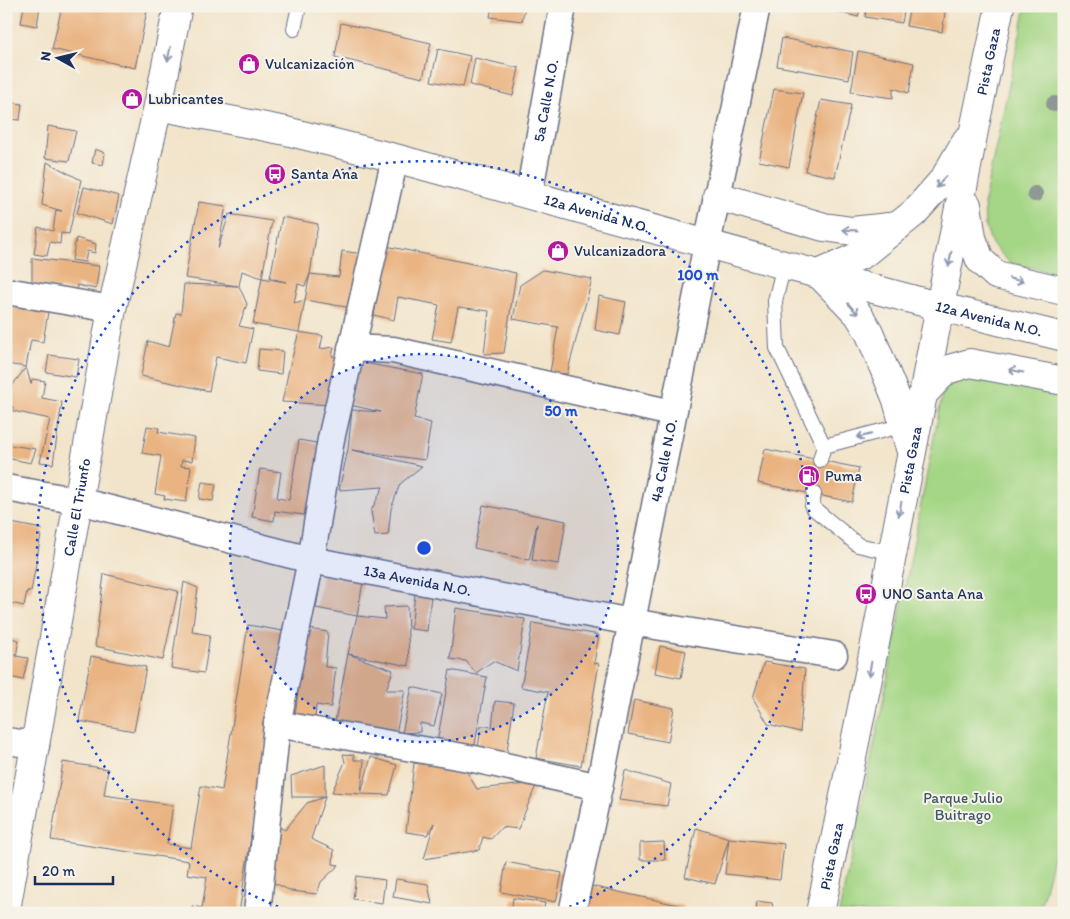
<svg xmlns="http://www.w3.org/2000/svg" width="1070" height="919" font-family="Itim,sans-serif">
<style>
.green{fill:#a4d685;stroke:#608272}
.building{fill:#eab482}
.lines{fill:none;stroke-linecap:round;stroke-linejoin:round}
.lane-casing{stroke:#666e84;stroke-width:16}
.street-casing{stroke:#666e84;stroke-width:29}
.secondary-casing{stroke:#666e84;stroke-width:30}
.primary-casing{stroke:#666e84;stroke-width:30}
.lane{stroke:#fff;stroke-width:14}
.street{stroke:#fff;stroke-width:26}
.secondary{stroke:#fff;stroke-width:28}
.primary{stroke:#fff;stroke-width:28}
.tree{fill:#8e9894}
.oneway{stroke:#8d97ae}
.ring{fill:none;stroke:#1d4ed8;stroke-width:2.5;stroke-dasharray:2.5 5}
.labels{text-anchor:middle;dominant-baseline:central;stroke-width:4;stroke-linejoin:round;paint-order:stroke}
.street-label{font-size:15px;fill:#1b2f5e;stroke:#f7f3e8}
.poi-label{font-size:15px;fill:#1b2f5e;stroke:#f7f3e8;text-anchor:start}
.park-label{font-size:15px;fill:#3d5968;stroke:#f7f3e8}
.centre{fill:#1d4ed8;stroke:#f7f3e8;stroke-width:2.5}
.ring-label{font-size:15px;text-anchor:middle;font-weight:bold;fill:#1d4ed8;stroke:#f7f3e8;stroke-width:4;stroke-linejoin:round;paint-order:stroke}
</style>
<rect width="100%" height="100%" fill="#f7f3e8"/>
<filter id="ink" filterUnits="userSpaceOnUse"><feTurbulence type="fractalNoise" baseFrequency=".02" numOctaves="2"/><feDisplacementMap in="SourceGraphic" scale="10" xChannelSelector="R" yChannelSelector="G"/><feConvolveMatrix kernelMatrix="1 2 1 2 8 2 1 2 1" color-interpolation-filters="sRGB"/></filter>
<filter id="wash" filterUnits="userSpaceOnUse"><feTurbulence type="fractalNoise" baseFrequency=".0096" numOctaves="4" result="noise"/><feDisplacementMap in="SourceGraphic" scale="20" xChannelSelector="R" yChannelSelector="G"/><feGaussianBlur stdDeviation="1.12" result="paint"/><feColorMatrix in="noise" values="0 0 0 0 0 0 0 0 0 0 0 0 0 0 0 0 0 1.4 0 .05"/><feComposite in="paint" operator="in"/></filter>
<g filter="url(#wash)">
<rect width="100%" height="100%" fill="#f2e4ca"/>
<path class="green" d="M1026,6h38v269l-54,-12 -18,-19 -7,-19 -1,-24z
M967,375l97,20v419l-25,99h-200l42,-201 62,-322z"/>
<g id="blocks">
<path class="building" d="M24,6h16l-3,20 -16,-3z
M62,6h86l-13,62 -83,-19z
M492,6h33l-3,15 -32,-4z
M816,6h45l-3,11z
M867,6h38l-3,17 -37,-6z
M910,6h36l-4,26 -36,-6z
M341,23l90,20 -8,35 -88,-21z
M782,38l71,14 -4,27 -72,-13z
M438,49l32,7 -7,31 -32,-6z
M858,51l56,12 -5,30 -16,-5v10l-42,-6z
M475,58l44,10 -6,28 -43,-11z
M774,89l29,4 -14,74 -30,-6z
M821,100l30,5 -16,72 -30,-6z
M10,102l12,2 -2,16 -12,-1z
M48,126l28,5 -7,30 -24,-3z
M95,149l10,4 -2,12 -11,-2z
M47,162l34,18 -12,54 -8,-1 -1,11 -10,-2 -3,14 -13,-2 4,-27 15,4 3,-21 6,1 -20,-6z
M84,187l35,9 -6,28 -36,-11z
M199,202l27,4 -8,43 11,-35 43,7 -10,57 -20,-7 -3,15 8,18 -8,22 14,3 -7,34 -30,-6 -7,34 -68,-15 7,-35 21,6 7,-34 5,1 3,-30 54,2 -53,-8z
M282,217l36,7 -8,50 29,3 3,-26 21,3 -11,54 -47,-8 5,-26 -5,12 -7,-2 -4,19 11,-3 -6,32 -46,-8 9,-46 24,4 -16,-4z
M76,238l20,6 -1,9 -8,-2 -2,11 -13,-2z
M386,246l130,27 -12,80 -20,1 5,-43 -31,-4 -7,35 -19,-3 7,-34 -41,-8 -4,23 -20,-5z
M32,258l67,8 -3,23 -19,-4 -1,6 -44,-6z
M543,270l49,9 -25,95 -17,-2 8,-45 -45,-8 7,-34z
M599,296l27,6 -6,33 -25,-5z
M6,305l42,7 -5,30 -12,-2 -5,27 -20,-3 2,-23h-2z
M299,332l24,4 -3,13 14,-2 -2,9 12,3 -12,46 -50,-3 7,-33z
M259,349l24,2 -2,23 -24,-3z
M49,355l30,4 -3,18 -30,-5z
M359,362l64,12 -9,45 17,4 -6,37 -73,-10 70,16 -22,18 -9,25 -3,26 -13,1 -4,-25 12,-24 -44,3 9,-41 4,-39 29,2 -31,-7z
M26,367l5,17 1,-5 13,2 -3,17 20,4 -9,62 -13,-2 10,-43 -37,-8v-4l-7,-2v-11z
M147,426l12,2 -1,4 37,6 -3,23 -10,-1 -1,6 10,1 -5,35 -22,-3 1,-3 -10,-2 6,-38 -19,-3z
M299,440l23,4 -11,72 -36,-5 -1,10 -22,-4 8,-48 21,3 -4,26 12,2z
M10,445l26,4 -5,14 -25,-5z
M765,449l94,19 -7,34 -94,-19z
M202,482l14,2 -3,17 -14,-2z
M483,505l83,16 -7,43 -27,-4 5,-36 -8,36 -55,-12z
M6,522l36,7 -11,63 -4,-1 -3,15 -18,-4z
M104,574l74,17 -15,69 -68,-14z
M322,574l41,8 -6,34 28,3 -1,-12 23,-1 2,60 -61,-12 9,-38 -41,-8z
M184,582l14,6 -6,44 18,3 -6,38 -33,-5z
M416,585l16,2 -5,44 -16,-2z
M456,608l69,11 -8,52 -24,-10 -17,12 -10,-12 -16,-2z
M533,623l66,12 -5,28 5,1 -18,102 -45,-8 12,-66 -27,-5z
M248,625l35,6 -44,282h-48l1,-7 10,2 5,-31 -20,-3 2,-13 -138,-21 12,-78 45,7 -4,26 69,10 -6,39 24,4 10,-62 21,4z
M308,629l20,3 -3,35 11,1 -5,39 -15,-2 -1,14 -20,-3 8,-68z
M6,637l13,3 -3,16 12,2 -5,22 -17,-4z
M660,646l26,5 -5,27 -26,-5z
M348,654l45,16 -7,20h19l-9,44 -61,-13z
M91,656l55,11 -12,64 -55,-10z
M764,662l41,7 -5,63 -32,-8 -15,-26z
M450,670l37,7 -14,78 -37,-7z
M412,687l30,7 -8,32 -14,-3v9l-18,1z
M634,700l40,8 -6,34 -40,-8z
M495,701l19,2 -8,55 -28,-9 3,-23 11,1z
M343,754l11,1v5h10l-3,34 10,-37 26,8 -8,30 -28,-1 -29,-2 13,-30z
M414,763l51,6 12,20 60,-6 -19,46 -16,-2 -11,12 -8,-2 -4,13 -55,9 10,-36 -7,12 -21,-3z
M325,765v32l-14,42 23,11 -1,14 6,1 -18,17 -4,12 -26,-3 -23,-11 9,-54 8,4 22,-27 18,-6h-33l-1,-21z
M625,770l46,14 -4,22 -48,-6z
M696,828l33,10 -14,46 -30,-7z
M729,838l55,6 -4,36 -55,-6z
M664,842l1,18h-25v-17z
M506,862l56,11 -6,29 -55,-10z
M356,876l29,4 -3,23 -29,-4z
M396,879l32,5 4,20 -39,-7z
M591,886l92,20 -1,7h-97z
M513,898l32,5 -2,10h-32z
M757,901l15,2 2,10h-18z"/>
</g>
</g>
<g filter="url(#ink)">
<use href="#blocks" fill-opacity="0" stroke="#666e84" stroke-width="1"/>
<g class="lines">
<g class="lane-casing">
<path id="lane" d="M294,29l5,-23
M784,265l-9,36 2,47 47,98 -4,14
M824,446l80,-21
M814,494l-2,13 46,38 34,8"/>
</g>
<g class="street-casing">
<g id="street">
<path id="s1" d="M529,195l34,-189"/>
<path d="M6,291l106,18"/>
<path d="M351,348l42,2 279,63"/>
<path id="s2" d="M6,488l73,13 232,59 320,62 203,33"/>
<path d="M277,724l197,35 125,28"/>
<path d="M6,741l30,4"/>
<path d="M257,913l20,-189 34,-164 20,-121 64,-281"/>
<path id="s3" d="M572,913l27,-126 108,-543 50,-238"/>
</g>
</g>
<g class="secondary-casing">
<g id="secondary">
<path id="s4" d="M158,106l128,25 109,27 389,107 157,42 123,30"/>
<path id="s5" d="M6,910l106,-601 46,-203 20,-100"/>
</g>
</g>
<g class="primary-casing">
<g id="primary">
<path d="M717,196l107,31 28,4 46,-5"/>
<path d="M967,205l5,33 8,22 16,15 68,16"/>
<path d="M923,394l23,-24 24,-7 94,18"/>
<path d="M910,448l-13,-48 -28,-68 -11,-18 -39,-40 44,-20 51,-41 30,-34 22,-38"/>
<path id="s6" d="M820,913l52,-254 103,-534 25,-119"/>
</g>
</g>
<use href="#lane" class="lane"/>
<use href="#street" class="street"/>
<use href="#secondary" class="secondary"/>
<use href="#primary" class="primary"/>
</g>
<g class="tree">
<circle cx="1054" cy="104" r="8"/>
<circle cx="1035" cy="194" r="8"/>
</g>
<defs><path id="oneway-shaft" d="M-6 0H5M1.5-3L5.5 0L1.5 3" fill="none" stroke-width="1.6" stroke-linecap="round" stroke-linejoin="round" transform="scale(1.25)"/></defs>
<g class="oneway">
<use href="#oneway-shaft" transform="translate(169 54) rotate(102)"/>
<use href="#oneway-shaft" transform="translate(941 182) rotate(128)"/>
<use href="#oneway-shaft" transform="translate(850 230) rotate(-176)"/>
<use href="#oneway-shaft" transform="translate(950 259) rotate(101)"/>
<use href="#oneway-shaft" transform="translate(1016 280) rotate(14)"/>
<use href="#oneway-shaft" transform="translate(853 309) rotate(48)"/>
<use href="#oneway-shaft" transform="translate(1016 371) rotate(-169)"/>
<use href="#oneway-shaft" transform="translate(864 436) rotate(166)"/>
<use href="#oneway-shaft" transform="translate(900 509) rotate(101)"/>
<use href="#oneway-shaft" transform="translate(870 669) rotate(101)"/>
</g>
</g>
<circle cx="424" cy="548" r="194" fill="#1d4ed8" fill-opacity=".12"/>
<g class="ring">
<circle cx="424" cy="548" r="194"/>
<path d="M292 912A387 387 0 1 1 556 912"/>
</g>
<defs>
<g id="shop-disc" transform="scale(1.125)"><circle r="9.5" fill="#b5179e" stroke="#f7f3e8"/><path d="M-5-2.5h2.3a2.7 3.5 0 0 1 5.4 0H5L5.5 6h-11ZM-1.5-2.5h3a1.5 2.3 0 0 0-3 0Z" fill="#fff"/></g>
<g id="bus-disc" transform="scale(1.125)"><circle r="9.5" fill="#b5179e" stroke="#f7f3e8"/><path d="M-5-6H5V4H4V6H2V4H-2V6H-4V4H-5ZM-3.5-4V0h7V-4ZM-3.5 1.2v1.5H-2V1.2ZM2 1.2v1.5H3.5V1.2Z" fill="#fff"/></g>
<g id="fuel-disc" transform="scale(1.125)"><circle r="9.5" fill="#b5179e" stroke="#f7f3e8"/><path d="M-5.5-6h7V0h2V4h1.3V-2.5L3-4.5l.8-.8L6-3V5H2.5V1h-1V6h-7ZM-4.2-4.7v3.2H.2V-4.7Z" fill="#fff"/></g>
</defs>
<g fill-rule="evenodd">
<use href="#shop-disc" x="249" y="64"/>
<use href="#shop-disc" x="132" y="99"/>
<use href="#bus-disc" x="275" y="174"/>
<use href="#shop-disc" x="558" y="251"/>
<use href="#fuel-disc" x="809" y="476"/>
<use href="#bus-disc" x="866" y="594"/>
</g>
<g class="labels">
<g class="street-label">
<text stroke="none"><textPath href="#s6" startOffset="868">Pista Gaza</textPath></text>
<text stroke="none"><textPath href="#s1" startOffset="96">5a Calle N.O.</textPath></text>
<text stroke="none"><textPath href="#s4" startOffset="452">12a Avenida N.O.</textPath></text>
<text stroke="none"><textPath href="#s4" startOffset="858">12a Avenida N.O.</textPath></text>
<text stroke="none"><textPath href="#s3" startOffset="462">4a Calle N.O.</textPath></text>
<text stroke="none"><textPath href="#s6" startOffset="462">Pista Gaza</textPath></text>
<text stroke="none"><textPath href="#s5" startOffset="409">Calle El Triunfo</textPath></text>
<text stroke="none"><textPath href="#s2" startOffset="422">13a Avenida N.O.</textPath></text>
<text stroke="none"><textPath href="#s6" startOffset="58">Pista Gaza</textPath></text>
</g>
<g class="poi-label">
<text x="265" y="64">Vulcanización</text>
<text x="148" y="99">Lubricantes</text>
<text x="291" y="174">Santa Ana</text>
<text x="574" y="251">Vulcanizadora</text>
<text x="825" y="476">Puma</text>
<text x="882" y="594">UNO Santa Ana</text>
</g>
<g class="park-label">
<text x="963" y="798">Parque Julio<tspan x="963" dy="17">Buitrago</tspan></text>
</g>
</g>
<circle cx="424" cy="548" r="8" class="centre"/>
<g class="ring-label">
<text x="698" y="280">100 m</text>
<text x="561" y="416">50 m</text>
</g>
<rect width="1070" height="919" fill="none" stroke="#f7f3e8" stroke-width="25"/>
<g transform="translate(58 58) rotate(278)" stroke="#f7f3e8" stroke-width="4" paint-order="stroke">
<path d="M0-4L9 19L0 12L-9 19Z" fill="#1b2f5e"/>
<text y="-8" font-size="14" font-weight="bold" text-anchor="middle" fill="#1b2f5e">N</text>
</g>
<path d="M35 876v8h78v-8" fill="none" stroke="#1b2f5e" stroke-width="2.5"/>
<text x="42" y="876" font-size="15" fill="#1b2f5e" stroke="#f7f3e8" stroke-width="4" paint-order="stroke">20 m</text>
</svg>
